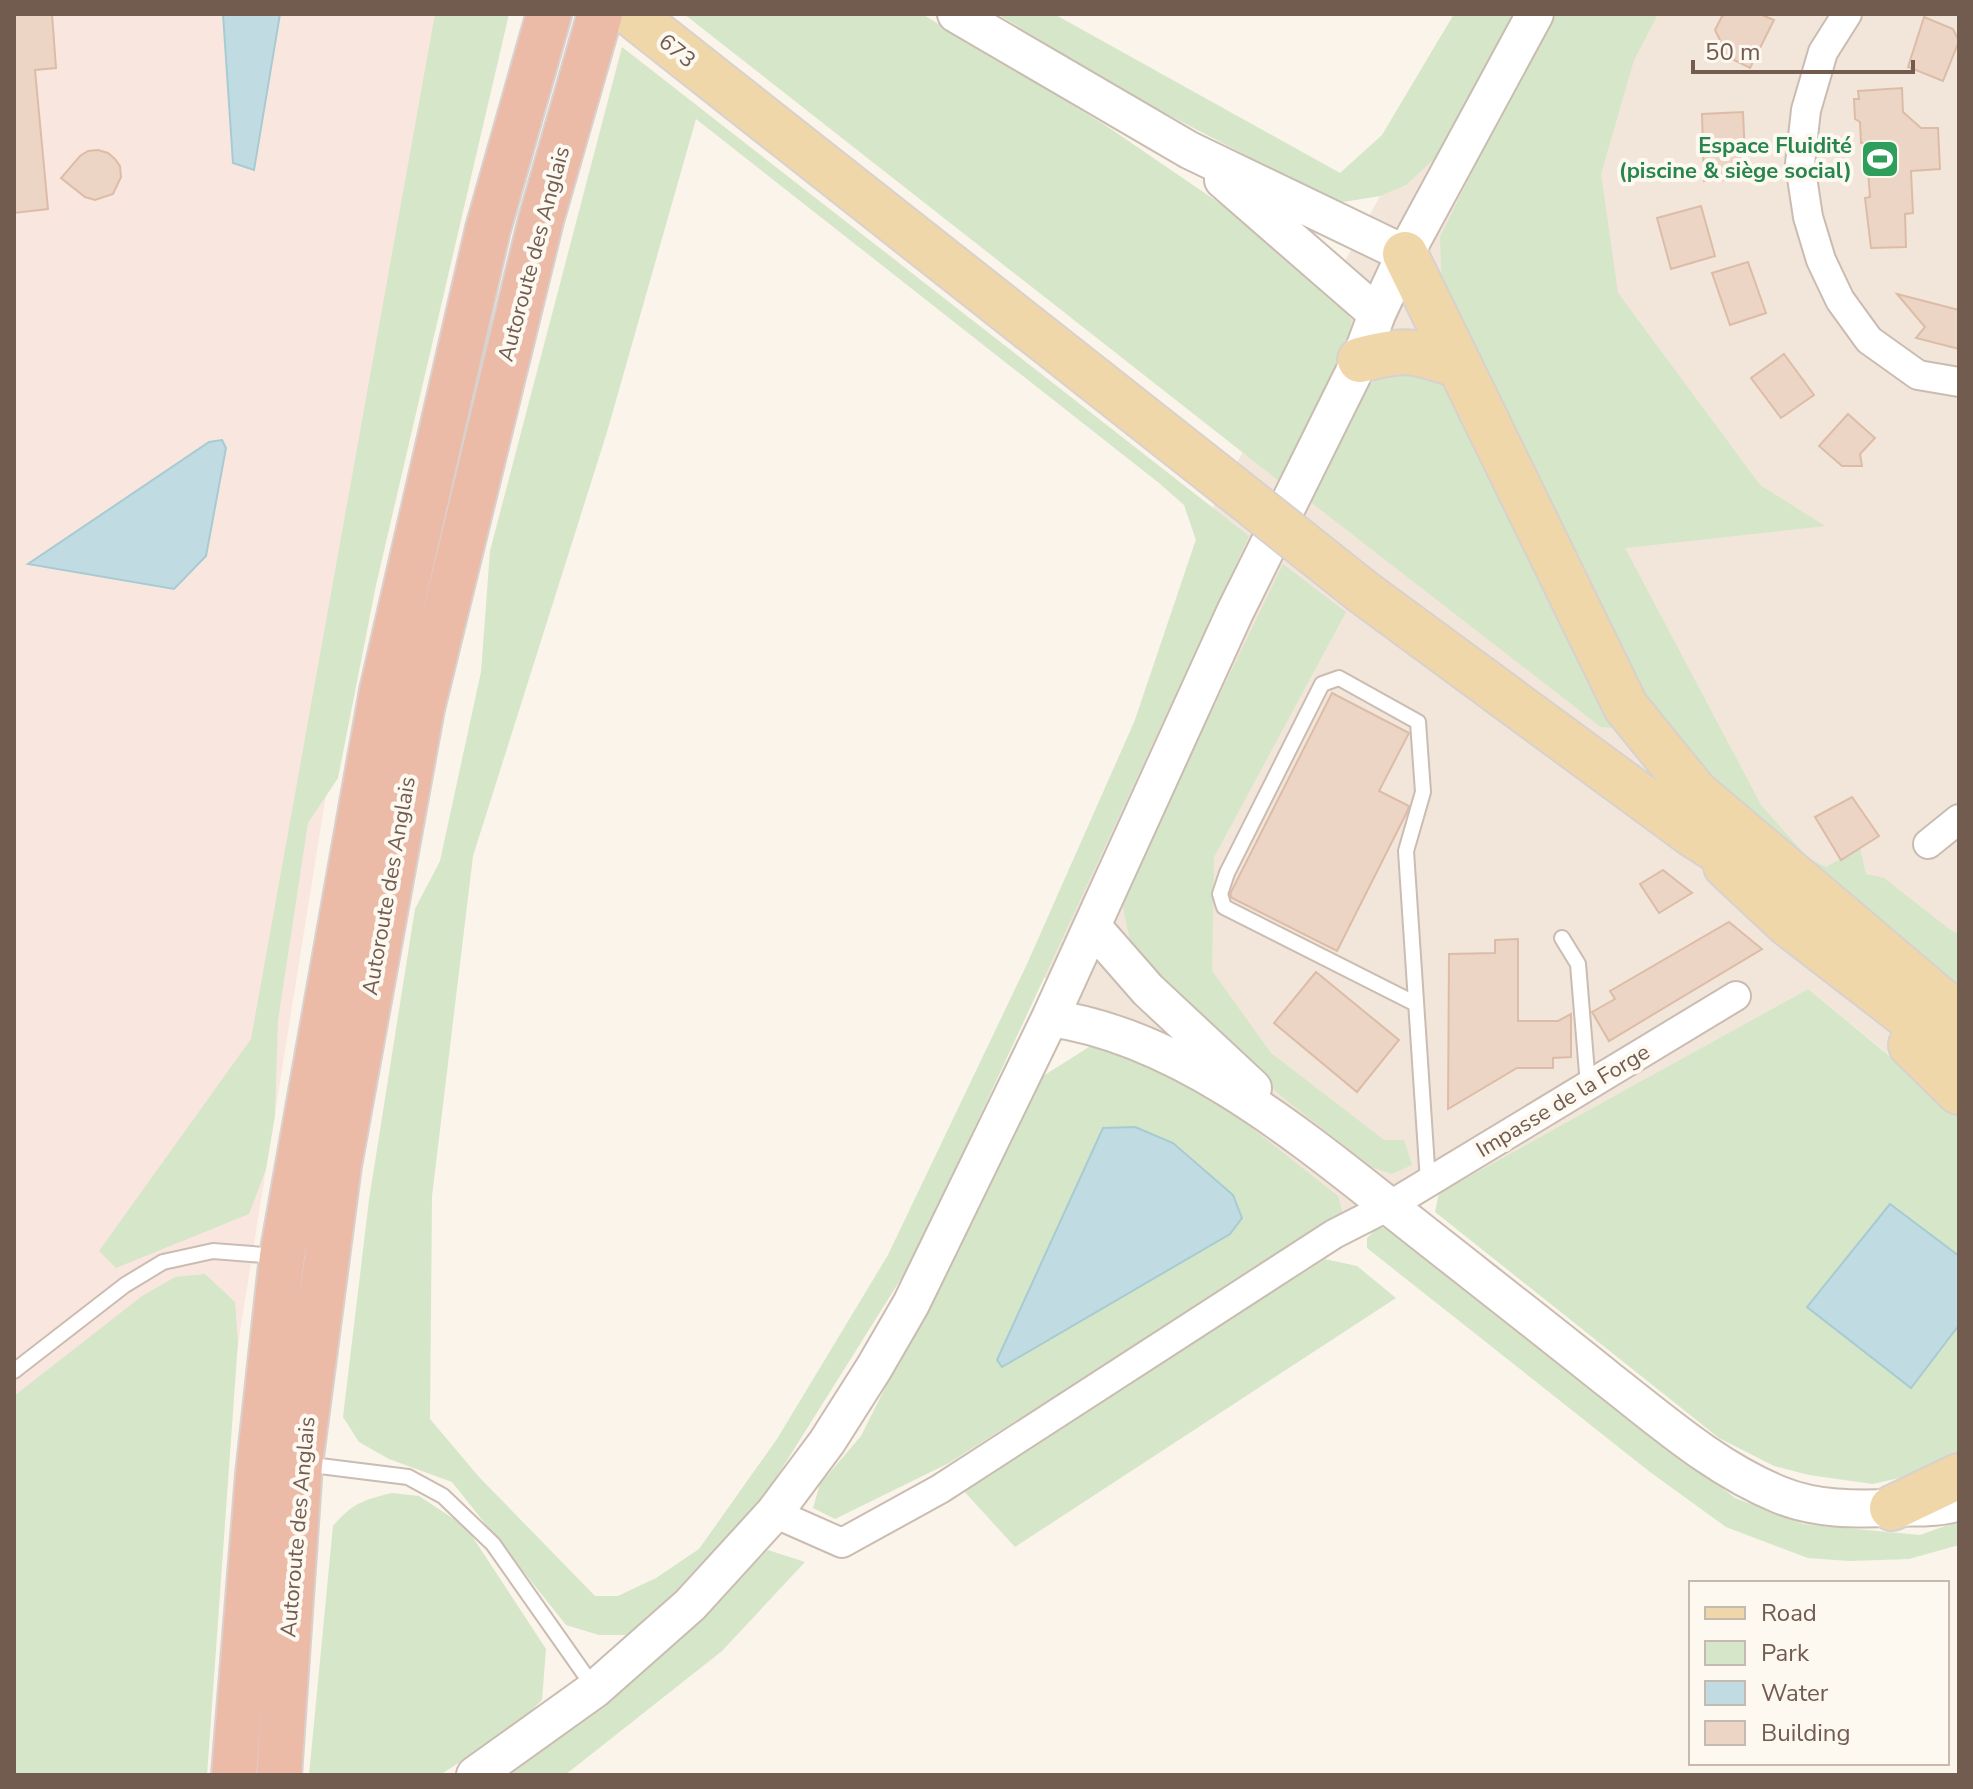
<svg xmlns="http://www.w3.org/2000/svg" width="1973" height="1789" font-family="'Nunito Sans',sans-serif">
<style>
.residential{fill:#f1e6d9}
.commercial{fill:#f9e7df}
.green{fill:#d5e6c9;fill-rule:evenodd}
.water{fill:#c0dce2;stroke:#a7cbd2;stroke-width:2}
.building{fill:#ecd5c4;stroke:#ddbca7;stroke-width:2}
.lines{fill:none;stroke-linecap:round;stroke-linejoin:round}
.service-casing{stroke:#cbbcb1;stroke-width:18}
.minor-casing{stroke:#cbbcb1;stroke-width:32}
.tertiary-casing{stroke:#cbbcb1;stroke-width:40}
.primary-casing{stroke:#d8d1ce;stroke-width:48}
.motorway-casing{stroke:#d8d1ce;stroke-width:48}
.service{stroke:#fff;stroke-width:14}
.minor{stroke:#fff;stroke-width:28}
.tertiary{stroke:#fff;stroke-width:36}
.primary{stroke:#f0d7aa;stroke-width:44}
.motorway{stroke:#ecbba8;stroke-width:44}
.primary-bridge-casing{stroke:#d8d1ce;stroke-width:48;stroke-linecap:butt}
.primary-bridge{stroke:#f0d7aa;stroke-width:44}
.labels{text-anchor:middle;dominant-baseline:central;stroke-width:8;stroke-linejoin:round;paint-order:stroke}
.street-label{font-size:22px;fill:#725c50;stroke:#fdf8f0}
.leisure-label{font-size:22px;font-weight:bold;fill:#27864d;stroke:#fdf8f0;text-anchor:end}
</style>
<rect width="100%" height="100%" fill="#faf4ea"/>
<path class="residential" d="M1485,14h474v1078l-19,4 -132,-107 -441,244 -330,-261 98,-252 61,-181 184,-343z"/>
<path class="commercial" d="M14,14h437l-282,1761h-155z"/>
<path class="green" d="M435,14h74l-133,571 -38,193 -30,45 -30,197 -3,96 -9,53 -17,45 -133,54 -17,-17 152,-212z
M684,14h238l183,111 148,101 73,64 26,30 -5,24 -68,137z
M997,14h57l286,159 42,-38 72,-121h64l-84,145 -28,26 -26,11 -43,7 -195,-102z
M1557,14h101l-24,46 -33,114 17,119 142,192 65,41 -200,22 136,257 47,53 18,9 34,-19 6,26 18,4 65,51 10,5v55l-253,-211 -80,-106 -184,-387 -2,-48 57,-116z
M622,47l627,489 -335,722 -145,231 -68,83 -73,63h-29l-33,-10 -114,-143 -63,-23 -30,-17 -16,-25 26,-217 46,-291 25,-48 41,-189 9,-121zM696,119l463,364 25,22 12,35 -61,180 -108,244 -139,291 -111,184 -78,110 -43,29 -38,18h-23l-116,-119 -49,-58 2,-223 41,-340 134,-424z
M1393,365l51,12 161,315 7,36 -11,-1 -293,-227 61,-115z
M1283,564l63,48 -132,245 -2,114 59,82 113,87h20l8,25 -20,9 -21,-7 -90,-71 -120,-113 -31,-43 -8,-37 7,-21z
M1808,989l151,124v342l-38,18 -48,11 -64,-9 -35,-9 -55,-28 -284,-226 4,-19z
M1089,1047l47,3 43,21 159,125 5,18 -394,249 -114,56 -22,-11 7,-24 41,-48 179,-358z
M1379,1226l17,7 339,265 68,26 117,11 39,-14v24l-50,14 -60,2 -41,-3 -82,-31 -76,-55 -283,-224v-10z
M1325,1259l32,7 39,32 -381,249 -53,-58z
M205,1274l30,28 3,40 -31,433h-193v-379l128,-100 33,-19z
M392,1493l27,3 47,31 80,122 -4,51 -27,26 -75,49h-131l24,-249c20,-23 30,-26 59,-33z
M768,1550l37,12 -83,89 -157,124h-66l87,-59z"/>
<path class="water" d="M223,14h57l-26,156 -21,-7z
M222,440l4,8 -20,108 -32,33 -146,-25 181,-122z
M1135,1127l38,16 60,52 9,23 -12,16 -228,133 -5,-7 106,-232z
M1890,1204l69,52v69l-48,63 -104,-81z"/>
<path class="building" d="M14,14h38l4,54 -21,2 13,139 -34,4z
M1728,14h32l14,6 -24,48 -32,-16 4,-8 -7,-14 7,-14z
M1924,17l29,12 6,12 -16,40 -35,-14z
M1902,88l1,24 18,16h17l2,41 -29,2 2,42 -8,1 1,33 -35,1 -6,-50 5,-1 -4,-54h-5l-1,-21 -5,-3 -1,-20h5l-1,-8z
M1743,112l3,67 -42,2 -2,-67z
M98,150l10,3 7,6 5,7 1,11 -8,17 -18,6 -10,-3 -24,-19 19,-22 8,-5z
M1701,206l14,50 -44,13 -14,-51z
M1748,262l18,51 -36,12 -18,-52z
M1897,294l62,16v39l-43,-11 9,-11z
M1784,354l30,41 -33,23 -30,-40z
M1848,414l27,24 -15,16 2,12h-20l-23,-20z
M1332,693l77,40 -30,58 30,15 -2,6 -70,139 -105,-53 -2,-4z
M1852,797l27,39 -38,24 -26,-43z
M1663,870l29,23 -33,20 -19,-29z
M1729,922l33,27 -153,92 -17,-29 23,-13 -5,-8z
M1518,939v82h40l13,-7v43l-18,1v10h-36l-69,41 1,-155 46,-1v-13z
M1316,972l83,68 -42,52 -83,-69z"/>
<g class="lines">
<g class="service-casing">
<path id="service" d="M1562,938l16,26 10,121
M1416,1004l-192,-97 -4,-13 7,-21 95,-189 17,-6 79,44 5,70 -17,59 22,331
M14,1371l111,-86 38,-23 50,-11 64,5
M304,1464l104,13 35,19 50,48 102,145"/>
</g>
<g class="minor-casing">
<path id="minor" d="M1847,14l-24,38 -17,58 -6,54 8,53 13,43 19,40 29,40 49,35 41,7
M1928,844l31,-25
M774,1513l68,30 98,-54 394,-255 55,-28 347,-210"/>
</g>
<g class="tertiary-casing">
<path id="tertiary" d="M956,14l233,136 216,104
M1223,180l154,134
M1092,926l56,64 105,98
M1050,1018c134,19 256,123 359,204 67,53 134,105 200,158 54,42 107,89 171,115 37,15 74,14 113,13 23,-1 44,1 66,-6
M475,1775l120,-86 95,-84 84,-92 53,-71 47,-74 37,-64 139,-286 185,-406 125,-252 17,-46 28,-60 130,-240"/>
</g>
<g class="primary-casing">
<path id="primary" d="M631,14l581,458
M1405,254l221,453 69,85 264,224
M1360,360c47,-13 55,-9 100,6
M1363,592l329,242 67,43
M1726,866l61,57 172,133
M1911,1045l48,47
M1892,1508l67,-32"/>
</g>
<g class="motorway-casing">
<path id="motorway" d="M234,1775l24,-300 24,-219 100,-565 106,-462 61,-215
M279,1775l21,-311 39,-299 83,-457 119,-488 59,-206"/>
</g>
<use href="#service" class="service"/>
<use href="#minor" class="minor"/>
<use href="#tertiary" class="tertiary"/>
<use href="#primary" class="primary"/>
<use href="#motorway" class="motorway"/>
<g class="primary-bridge-casing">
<path id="primary-bridge" d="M1212,472l151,120"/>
</g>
<use href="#primary-bridge" class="primary-bridge"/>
</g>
<defs>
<g id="stadium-square" transform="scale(2)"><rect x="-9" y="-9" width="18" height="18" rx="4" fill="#2e9e5b" stroke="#fdf8f0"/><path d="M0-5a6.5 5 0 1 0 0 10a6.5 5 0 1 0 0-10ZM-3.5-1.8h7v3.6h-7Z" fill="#fff"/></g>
</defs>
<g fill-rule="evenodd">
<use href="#stadium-square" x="1880" y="159"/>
</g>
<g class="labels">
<g class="street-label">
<text transform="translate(677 51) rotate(39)">673</text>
<text transform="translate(534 254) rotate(-75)">Autoroute des Anglais</text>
<text transform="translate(389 886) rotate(-80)">Autoroute des Anglais</text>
<text transform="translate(1563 1101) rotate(-31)">Impasse de la Forge</text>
<text transform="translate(298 1527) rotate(-85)">Autoroute des Anglais</text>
</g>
<g class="leisure-label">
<text x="1852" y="146">Espace Fluidité<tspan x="1852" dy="25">(piscine &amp; siège social)</tspan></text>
</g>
</g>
<rect width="1973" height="1789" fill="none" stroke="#725c50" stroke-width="32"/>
<rect x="1689" y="1581" width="260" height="184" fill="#fdf8f0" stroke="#c5bab0" stroke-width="2"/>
<rect x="1705" y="1607" width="40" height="12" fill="#f0d7aa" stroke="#c5bab0" stroke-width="2"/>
<text x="1761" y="1621" font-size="24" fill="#725c50">Road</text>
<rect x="1705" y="1641" width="40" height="24" fill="#d5e6c9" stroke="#c5bab0" stroke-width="2"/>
<text x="1761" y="1661" font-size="24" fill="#725c50">Park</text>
<rect x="1705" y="1681" width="40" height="24" fill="#c0dce2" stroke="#c5bab0" stroke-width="2"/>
<text x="1761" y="1701" font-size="24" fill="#725c50">Water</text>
<rect x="1705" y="1721" width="40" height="24" fill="#ecd5c4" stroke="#c5bab0" stroke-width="2"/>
<text x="1761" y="1741" font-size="24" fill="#725c50">Building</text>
<path d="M1693 60v12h220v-12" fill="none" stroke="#725c50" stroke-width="4"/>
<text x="1705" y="60" font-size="24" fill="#725c50" stroke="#fdf8f0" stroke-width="6" paint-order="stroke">50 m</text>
</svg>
